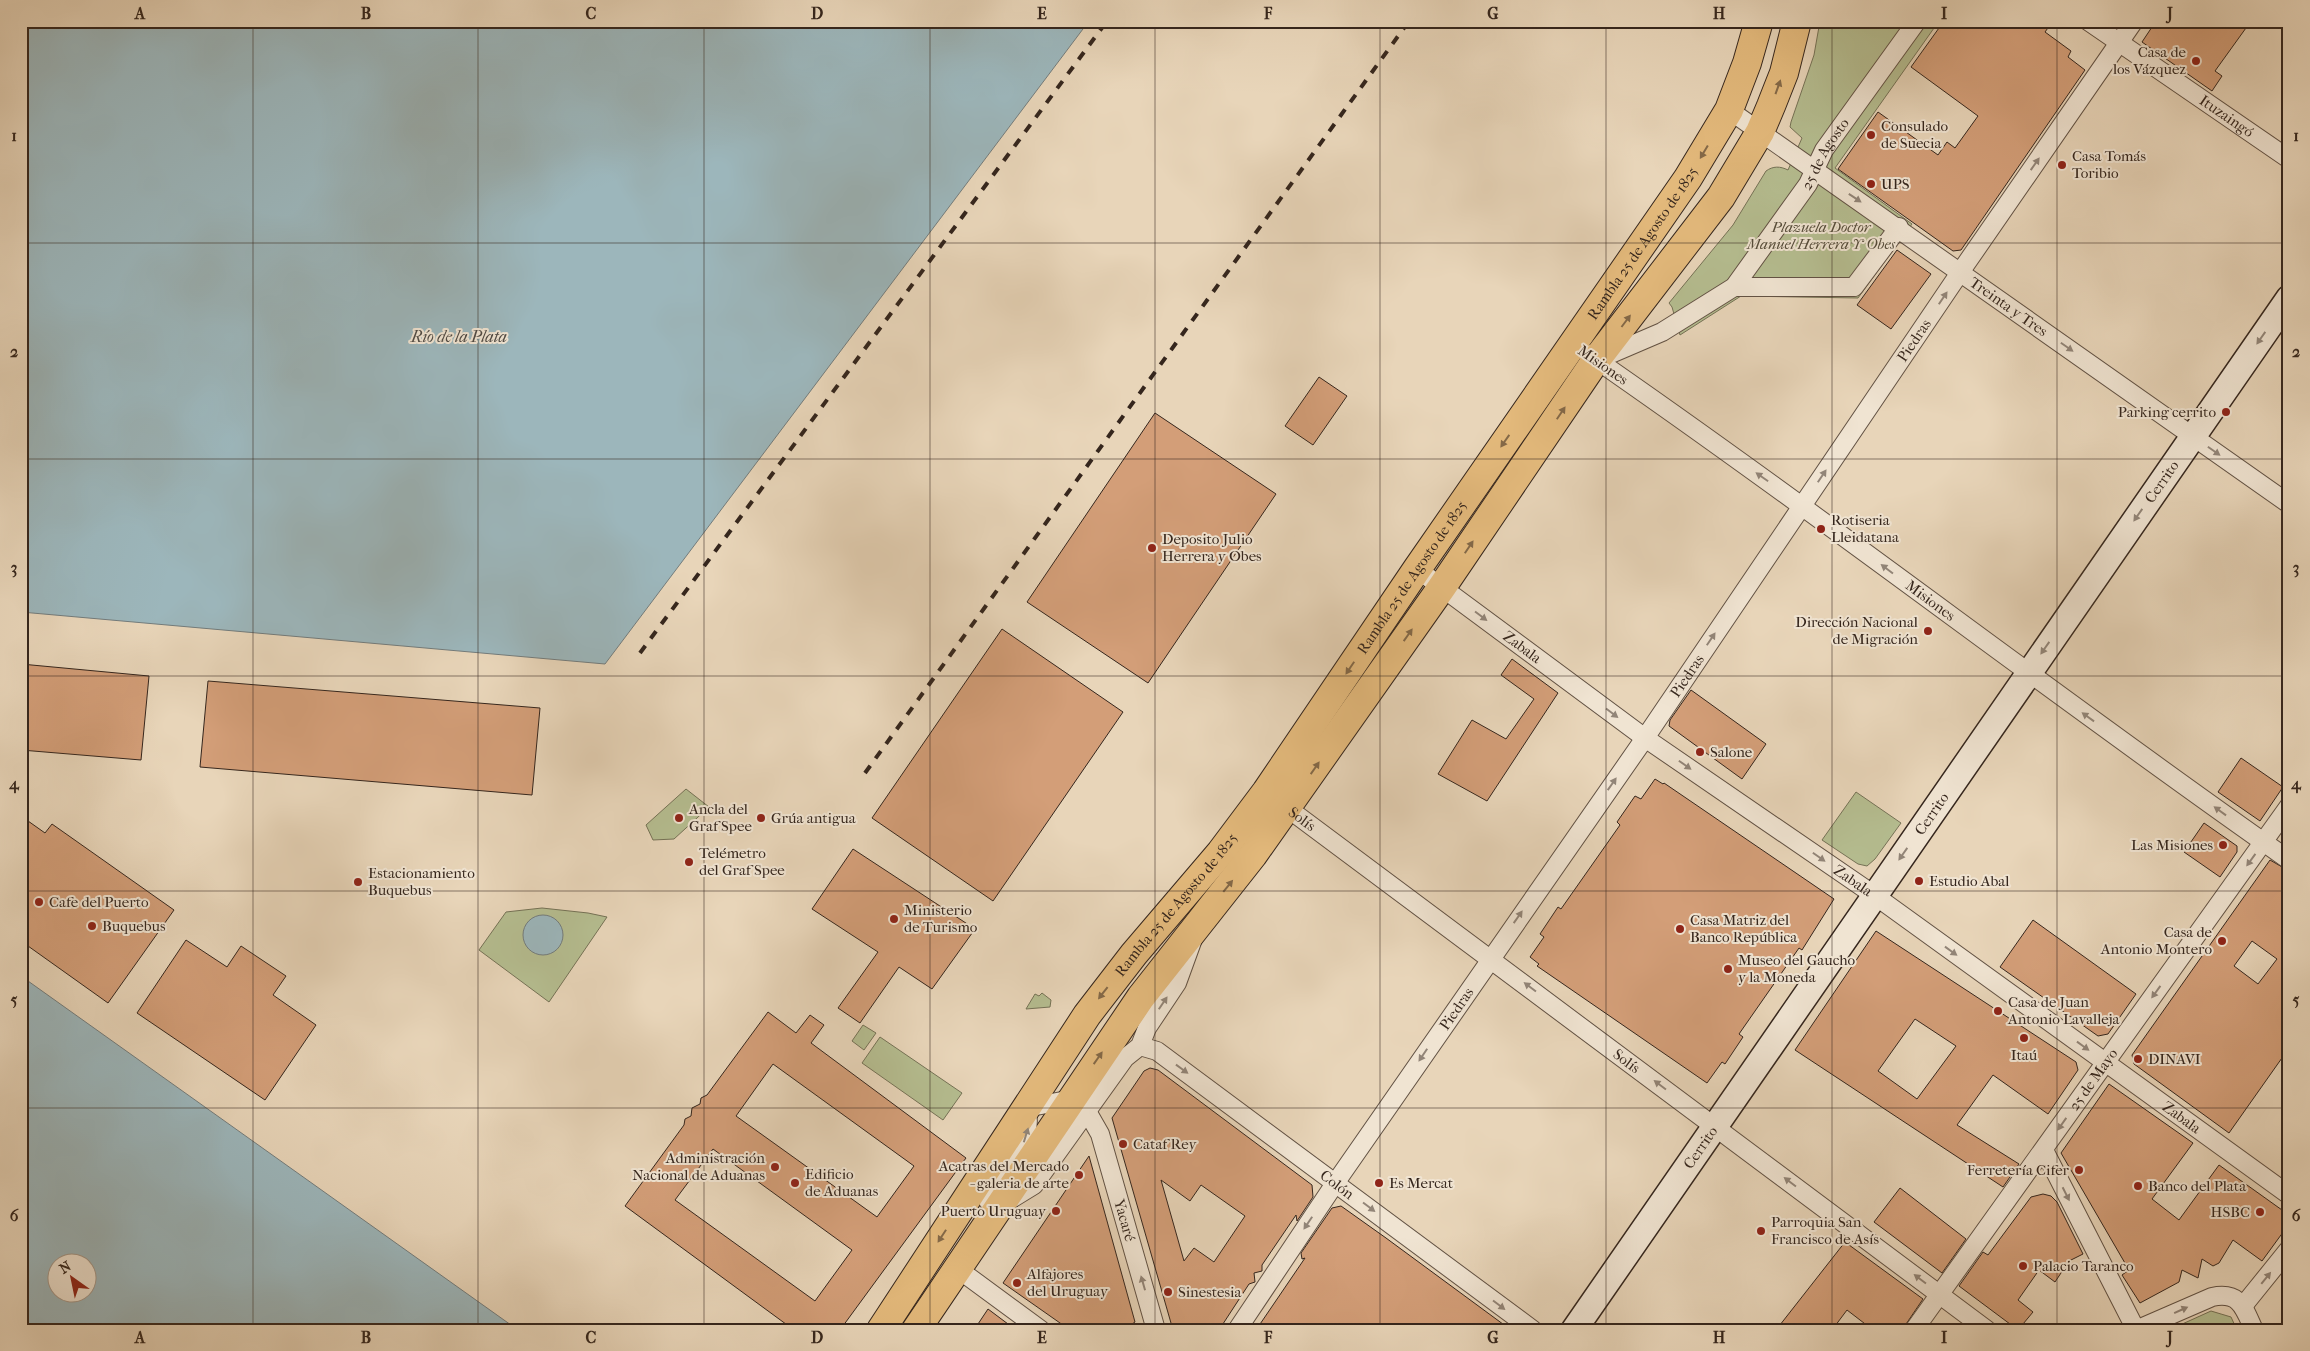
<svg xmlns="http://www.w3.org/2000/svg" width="2310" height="1351" font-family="'IM FELL French Canon',serif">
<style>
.green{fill:#b5bd90;stroke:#757256}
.water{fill:#9cb6bb;stroke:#737c7c;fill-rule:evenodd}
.building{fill:#d39e78;stroke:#35261d;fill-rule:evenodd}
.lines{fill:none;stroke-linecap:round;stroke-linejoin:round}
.street-casing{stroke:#625244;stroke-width:20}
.secondary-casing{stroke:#35261d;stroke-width:28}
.primary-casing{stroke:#35261d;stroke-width:30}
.street{stroke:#f0e4d2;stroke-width:18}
.secondary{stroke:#f0e4d2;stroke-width:25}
.primary{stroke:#e4ba7c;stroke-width:28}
.rail{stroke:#35261d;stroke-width:4;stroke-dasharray:9 9;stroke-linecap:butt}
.oneway{fill:#846948}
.oneway2{fill:#928578}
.grid{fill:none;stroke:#35261d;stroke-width:1;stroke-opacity:0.55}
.poi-dot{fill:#8f2418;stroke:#f0e4d2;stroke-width:2}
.labels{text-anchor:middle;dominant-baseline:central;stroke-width:4;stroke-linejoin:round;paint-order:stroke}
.poi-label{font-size:15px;fill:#35261d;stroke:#f0e4d2;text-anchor:start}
.street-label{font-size:15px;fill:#35261d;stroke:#f0e4d2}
.park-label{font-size:15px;font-style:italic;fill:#554c3a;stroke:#f0e4d2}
.water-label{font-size:16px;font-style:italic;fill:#4f4a44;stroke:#f0e4d2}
.neatline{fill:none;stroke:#35261d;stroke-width:2}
.grid-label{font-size:16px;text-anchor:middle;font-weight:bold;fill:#35261d}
</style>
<rect width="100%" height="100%" fill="#e8d5b9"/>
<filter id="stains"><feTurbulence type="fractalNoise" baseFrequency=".004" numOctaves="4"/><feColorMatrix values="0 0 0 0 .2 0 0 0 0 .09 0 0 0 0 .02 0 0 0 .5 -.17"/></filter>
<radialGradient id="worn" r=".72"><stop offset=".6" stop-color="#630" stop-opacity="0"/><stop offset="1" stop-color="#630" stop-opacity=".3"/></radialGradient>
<path class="green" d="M1820,21h119l-104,147 77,56 -54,74 -117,-2 -61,39 -8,-28 -3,-4 64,-78 33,-54c7,-5 14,-5 22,-1l14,-32 -12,-11 1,-5 23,-67z
M686,789l23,18 -35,32 -21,1 -7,-15z
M1856,792l45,31 -26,36 -8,7 -9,-2 -36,-24z
M542,908l46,5 19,4 -58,85 -70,-52 27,-38z
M1042,993l9,7 -1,7 -24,2 9,-15 4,2z
M863,1025l13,8 -12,17 -12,-9z
M880,1037l82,56 -19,27 -81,-57z
M2211,1311l20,6 6,13h-68z"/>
<path class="water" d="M21,21h1068l-484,643 -584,-52z
M523 935a20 20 0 1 1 40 0a20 20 0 1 1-40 0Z
M21,976l497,354h-497zM58,1264h30v30h-30z"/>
<path class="building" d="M1944,21h109l-8,11 26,19 -3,6 17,13 -124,180 -8,1 -115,-82 40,-57 60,43 9,-13 8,6 23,-32 -67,-49z
M2156,21h95l-36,50 7,5 -10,15 -70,-49z
M1897,250l34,24 -40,55 -34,-24z
M1319,377l28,19 -34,49 -28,-19z
M1155,413l121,81 -128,189 -121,-81z
M1002,629l121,83 -130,189 -121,-83z
M1512,659l46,34 -71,108 -49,-27 34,-54 34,19 28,-40 -33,-24z
M21,664l128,12 -8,84 -120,-10z
M208,681l332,27 -8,87 -332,-28z
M1691,690l75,54 -24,35 -73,-53 1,-6z
M2241,758l42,29 -23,34 -42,-29z
M1655,779l8,5 1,-1 170,116 -32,51 -3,-2 -60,86 4,3 -18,27 -3,-2 -15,21 -170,-117 2,-2 -9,-7 14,-20 -4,-3 18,-27 3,2 59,-84 -3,-3 18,-26 6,3z
M21,816l24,17 7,-9 122,86 -66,93 -87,-62z
M2204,823l33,23v6l-17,25 -36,-25z
M853,849l122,80 -43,60 -33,-22 -39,56 -22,-15 40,-56 -66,-43z
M2270,860l19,11v177l-60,85 -95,-69 -2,-9zM2252,941l25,18 -19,25 -24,-18z
M2033,920l103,74 -28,40 -10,2 -98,-69z
M1876,931l200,131 2,8 -30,44 -55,-39 -36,50 62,39 -16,23 -208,-137zM1915,1019l41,27 -39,53 -39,-28z
M186,940l41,27 14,-21 45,30 -13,19 43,30 -51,75 -128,-87z
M768,1012l28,21 14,-18 14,10 -13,18 155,115 -126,172h-46l-169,-124 59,-81 1,-6 6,-3 1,-8 8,-4 1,-6 6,-3zM773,1064l141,102 -37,51 -141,-101zM713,1149l139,101 -37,51 -140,-101z
M1150,1068l8,2 154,115 1,12 -16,24 -1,-6 -34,50v6l-8,2 1,9 -6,2 -30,46h-46l-61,-212 32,-47zM1161,1180l29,21 11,-16 44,31 -31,46 -20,-14 -10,13z
M2109,1084l84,59 -41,56 27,21 40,-55 70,50v9l-27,37 -29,-21 -14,23 -6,3 -11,-7 -4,19 -16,-8 -3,12 -39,21 -18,-28 7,-5 -68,-117z
M1089,1156l46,166 -12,8h-53l-67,-47z
M1900,1188l66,51 -24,34 -68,-51z
M2043,1194l8,2 6,6 26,52 -14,7 -14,21 -16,-12 -21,30 15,12 -15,18 -59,-44 24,-34 5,3 43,-58z
M1341,1206l45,32 125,92h-255l49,-72 -3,1 -1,-6 31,-45z
M1845,1242l78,57 -21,31h-29l-26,-20 -15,20h-56z
M988,1309l28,21h-42z"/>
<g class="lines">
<g class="street-casing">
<g id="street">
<path id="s1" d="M2088,21l201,138"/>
<path id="s2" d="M1729,110l560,394"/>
<path d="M1734,287h120l45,-60"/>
<path id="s3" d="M1588,354c237,164 465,341 701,506"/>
<path id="s4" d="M1599,359l63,-27 72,-45 74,-103 16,-34 93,-129"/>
<path id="s5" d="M1417,569l228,169 229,157 415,300"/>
<path id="s6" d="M1278,801l709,529"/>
<path id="s7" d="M1140,1046l17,5 376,279"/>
<path id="s8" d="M1088,1113l12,21 56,196"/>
<path d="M2044,1150l92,180"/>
<path d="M988,1201c16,-27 48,-60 38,-93l46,-9"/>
<path d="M1008,1201l26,-16 91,-127 15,-12 7,-18 30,-45 16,-44"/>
<path d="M958,1269l83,61"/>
<path d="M2243,1306l46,-57"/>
<path id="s9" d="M1237,1330l99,-148 309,-444 316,-467 173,-250"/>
<path id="s10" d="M1914,1330l375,-524"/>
<path d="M2136,1330l76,-33c28,-6 32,11 42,33"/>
</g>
</g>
<g class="secondary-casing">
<g id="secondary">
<path id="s11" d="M1574,1330l715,-1032"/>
</g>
</g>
<g class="primary-casing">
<g id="primary">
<path id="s12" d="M881,1330l206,-315 47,-61 87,-102 45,-60 151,-223 271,-391 41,-68 18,-47 12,-42"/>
<path d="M916,1330l225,-333 112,-142 189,-268 154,-227 125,-163 39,-65 11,-26 13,-33 13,-52"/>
</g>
</g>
<use href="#street" class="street"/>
<use href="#secondary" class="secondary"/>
<use href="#primary" class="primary"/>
<path class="rail" d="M640,653l467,-632
M865,773l544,-752"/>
</g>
<defs><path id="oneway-solid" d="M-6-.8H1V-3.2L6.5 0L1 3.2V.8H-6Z" transform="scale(1.25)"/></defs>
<g class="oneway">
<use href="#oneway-solid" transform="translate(1778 87) rotate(-70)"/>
<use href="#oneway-solid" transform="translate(1704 152) rotate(121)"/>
<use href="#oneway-solid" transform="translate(1626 321) rotate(-53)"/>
<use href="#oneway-solid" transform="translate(1561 413) rotate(-56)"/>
<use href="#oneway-solid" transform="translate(1505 441) rotate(125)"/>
<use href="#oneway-solid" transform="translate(1469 547) rotate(-56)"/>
<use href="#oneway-solid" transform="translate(1408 635) rotate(-55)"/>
<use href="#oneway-solid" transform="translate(1350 668) rotate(124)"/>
<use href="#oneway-solid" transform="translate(1315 768) rotate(-55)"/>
<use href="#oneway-solid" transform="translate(1228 886) rotate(-51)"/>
<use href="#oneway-solid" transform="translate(1103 993) rotate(128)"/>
<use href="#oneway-solid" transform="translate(1098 1058) rotate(-55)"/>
<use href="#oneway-solid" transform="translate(942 1236) rotate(123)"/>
</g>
<g class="oneway2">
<use href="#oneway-solid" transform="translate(2035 164) rotate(-55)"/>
<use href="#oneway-solid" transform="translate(1855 198) rotate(34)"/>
<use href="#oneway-solid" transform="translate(1943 298) rotate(-56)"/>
<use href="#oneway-solid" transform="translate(2261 338) rotate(125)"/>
<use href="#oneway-solid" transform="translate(2067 347) rotate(35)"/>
<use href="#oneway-solid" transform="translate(2214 451) rotate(35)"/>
<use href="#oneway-solid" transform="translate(1822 476) rotate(-56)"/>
<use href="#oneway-solid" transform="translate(1762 477) rotate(-145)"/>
<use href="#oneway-solid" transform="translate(2138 515) rotate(125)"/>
<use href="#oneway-solid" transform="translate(1887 569) rotate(-143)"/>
<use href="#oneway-solid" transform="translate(1481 616) rotate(37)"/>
<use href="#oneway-solid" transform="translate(1711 639) rotate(-56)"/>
<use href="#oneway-solid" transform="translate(2045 648) rotate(125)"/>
<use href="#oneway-solid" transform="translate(1612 713) rotate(37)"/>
<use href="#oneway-solid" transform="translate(2088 717) rotate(-144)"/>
<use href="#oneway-solid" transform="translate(1685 765) rotate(35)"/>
<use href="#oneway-solid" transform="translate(1612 784) rotate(-55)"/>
<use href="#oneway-solid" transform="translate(2220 811) rotate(-144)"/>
<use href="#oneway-solid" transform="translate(1903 854) rotate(125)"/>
<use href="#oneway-solid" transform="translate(1819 857) rotate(35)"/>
<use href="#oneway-solid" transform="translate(2251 860) rotate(126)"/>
<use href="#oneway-solid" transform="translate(1518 917) rotate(-55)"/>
<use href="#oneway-solid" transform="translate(1951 951) rotate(36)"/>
<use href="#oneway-solid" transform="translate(1530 987) rotate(-143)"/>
<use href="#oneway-solid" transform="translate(2156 992) rotate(126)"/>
<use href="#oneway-solid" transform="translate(1163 1003) rotate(-56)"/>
<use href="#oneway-solid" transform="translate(2083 1046) rotate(36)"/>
<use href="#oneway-solid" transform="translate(1423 1055) rotate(124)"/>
<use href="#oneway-solid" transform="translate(1182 1069) rotate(36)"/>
<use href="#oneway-solid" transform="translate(1660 1085) rotate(-143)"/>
<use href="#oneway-solid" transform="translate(2062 1124) rotate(125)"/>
<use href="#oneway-solid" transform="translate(1026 1135) rotate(-73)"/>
<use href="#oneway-solid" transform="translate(1790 1182) rotate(-143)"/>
<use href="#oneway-solid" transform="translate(2066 1194) rotate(63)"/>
<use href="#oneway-solid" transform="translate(1369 1207) rotate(37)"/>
<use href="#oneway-solid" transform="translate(1308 1223) rotate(124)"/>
<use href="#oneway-solid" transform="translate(2266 1278) rotate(-51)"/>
<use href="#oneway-solid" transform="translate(1920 1279) rotate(-143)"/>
<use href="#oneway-solid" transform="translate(1143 1283) rotate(-106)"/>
<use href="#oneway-solid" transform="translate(1499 1305) rotate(37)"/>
<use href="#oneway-solid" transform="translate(2181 1310) rotate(-24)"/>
</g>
<path class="grid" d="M253,21v1309M478,21v1309M704,21v1309M930,21v1309M1155,21v1309M1380,21v1309M1606,21v1309M1832,21v1309M2057,21v1309M21,243h2268M21,459h2268M21,676h2268M21,891h2268M21,1108h2268"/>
<g class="poi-dot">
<circle cx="2196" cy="61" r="5"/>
<circle cx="1871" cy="135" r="5"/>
<circle cx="2062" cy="165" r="5"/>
<circle cx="1871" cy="184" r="5"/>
<circle cx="2226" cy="412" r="5"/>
<circle cx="1821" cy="529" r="5"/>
<circle cx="1152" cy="548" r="5"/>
<circle cx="1928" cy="631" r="5"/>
<circle cx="1700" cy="752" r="5"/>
<circle cx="679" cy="818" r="5"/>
<circle cx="761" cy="818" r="5"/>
<circle cx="2223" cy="845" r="5"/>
<circle cx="689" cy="862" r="5"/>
<circle cx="1919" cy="881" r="5"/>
<circle cx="358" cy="882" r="5"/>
<circle cx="39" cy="902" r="5"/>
<circle cx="894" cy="919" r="5"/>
<circle cx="92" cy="926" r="5"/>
<circle cx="1680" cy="929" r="5"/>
<circle cx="2222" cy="941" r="5"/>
<circle cx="1728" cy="969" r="5"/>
<circle cx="1998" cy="1011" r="5"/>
<circle cx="2024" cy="1038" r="5"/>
<circle cx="2138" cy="1059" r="5"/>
<circle cx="1123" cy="1144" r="5"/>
<circle cx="775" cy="1167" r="5"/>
<circle cx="2079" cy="1170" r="5"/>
<circle cx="1079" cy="1175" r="5"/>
<circle cx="795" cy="1183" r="5"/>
<circle cx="1379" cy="1183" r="5"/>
<circle cx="2138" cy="1186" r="5"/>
<circle cx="1056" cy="1211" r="5"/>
<circle cx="2260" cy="1212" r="5"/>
<circle cx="1761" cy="1231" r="5"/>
<circle cx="2023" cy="1266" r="5"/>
<circle cx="1017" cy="1283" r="5"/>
<circle cx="1168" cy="1292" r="5"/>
</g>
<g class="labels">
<g class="poi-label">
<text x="2186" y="52" text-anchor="end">Casa de<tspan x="2186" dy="17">los Vázquez</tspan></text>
<text x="1881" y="126">Consulado<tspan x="1881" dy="17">de Suecia</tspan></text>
<text x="2072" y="156">Casa Tomás<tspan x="2072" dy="17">Toribio</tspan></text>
<text x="1881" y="184">UPS</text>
<text x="2216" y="412" text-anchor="end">Parking cerrito</text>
<text x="1831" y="520">Rotiseria<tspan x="1831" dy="17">Lleidatana</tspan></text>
<text x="1162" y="539">Deposito Julio<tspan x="1162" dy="17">Herrera y Obes</tspan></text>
<text x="1918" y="622" text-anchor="end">Dirección Nacional<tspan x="1918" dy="17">de Migración</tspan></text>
<text x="1710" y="752">Salone</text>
<text x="689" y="809">Ancla del<tspan x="689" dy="17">Graf Spee</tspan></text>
<text x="771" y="818">Grúa antigua</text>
<text x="2213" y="845" text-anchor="end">Las Misiones</text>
<text x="699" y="853">Telémetro<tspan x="699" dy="17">del Graf Spee</tspan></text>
<text x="368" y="873">Estacionamiento<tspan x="368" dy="17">Buquebus</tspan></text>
<text x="1929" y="881">Estudio Abal</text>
<text x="49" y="902">Cafe del Puerto</text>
<text x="904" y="910">Ministerio<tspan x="904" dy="17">de Turismo</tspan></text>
<text x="1690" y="920">Casa Matriz del<tspan x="1690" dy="17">Banco República</tspan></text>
<text x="102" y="926">Buquebus</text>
<text x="2212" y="932" text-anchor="end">Casa de<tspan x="2212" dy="17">Antonio Montero</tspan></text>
<text x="1738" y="960">Museo del Gaucho<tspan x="1738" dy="17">y la Moneda</tspan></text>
<text x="2008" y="1002">Casa de Juan<tspan x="2008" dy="17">Antonio Lavalleja</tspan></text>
<text x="2024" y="1055" text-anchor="middle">Itaú</text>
<text x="2148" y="1059">DINAVI</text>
<text x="1133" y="1144">Cataf Rey</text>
<text x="765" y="1158" text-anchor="end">Administración<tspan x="765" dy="17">Nacional de Aduanas</tspan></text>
<text x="1069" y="1166" text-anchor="end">Acatras del Mercado<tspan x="1069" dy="17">- galeria de arte</tspan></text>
<text x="2069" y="1170" text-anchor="end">Ferretería Cifer</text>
<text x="805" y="1174">Edificio<tspan x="805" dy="17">de Aduanas</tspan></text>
<text x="1389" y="1183">Es Mercat</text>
<text x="2148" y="1186">Banco del Plata</text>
<text x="1046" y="1211" text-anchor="end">Puerto Uruguay</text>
<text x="2250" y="1212" text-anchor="end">HSBC</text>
<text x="1771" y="1222">Parroquia San<tspan x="1771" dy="17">Francisco de Asís</tspan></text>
<text x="2033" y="1266">Palacio Taranco</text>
<text x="1027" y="1274">Alfajores<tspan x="1027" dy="17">del Uruguay</tspan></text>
<text x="1178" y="1292">Sinestesia</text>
</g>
<g class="street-label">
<text stroke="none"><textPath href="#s1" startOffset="168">Ituzaingó</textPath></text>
<text stroke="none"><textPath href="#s4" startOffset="315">25 de Agosto</textPath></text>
<text stroke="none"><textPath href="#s12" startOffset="1328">Rambla 25 de Agosto de 1825</textPath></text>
<text stroke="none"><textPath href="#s2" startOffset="342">Treinta y Tres</textPath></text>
<text stroke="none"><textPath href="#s9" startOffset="1199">Piedras</textPath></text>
<text transform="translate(1603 365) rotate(35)">Misiones</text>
<text stroke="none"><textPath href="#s11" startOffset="1032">Cerrito</textPath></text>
<text stroke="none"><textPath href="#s12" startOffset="922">Rambla 25 de Agosto de 1825</textPath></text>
<text stroke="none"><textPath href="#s3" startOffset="422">Misiones</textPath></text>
<text stroke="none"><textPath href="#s5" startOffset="131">Zabala</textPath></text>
<text stroke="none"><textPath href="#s9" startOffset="794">Piedras</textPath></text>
<text stroke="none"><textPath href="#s11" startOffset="628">Cerrito</textPath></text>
<text stroke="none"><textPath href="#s6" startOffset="30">Solís</textPath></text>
<text stroke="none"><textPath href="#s5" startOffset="536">Zabala</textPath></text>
<text stroke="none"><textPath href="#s12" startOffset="518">Rambla 25 de Agosto de 1825</textPath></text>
<text stroke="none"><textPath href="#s9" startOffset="389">Piedras</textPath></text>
<text stroke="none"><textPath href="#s6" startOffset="435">Solís</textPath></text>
<text stroke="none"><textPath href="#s10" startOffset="308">25 de Mayo</textPath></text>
<text stroke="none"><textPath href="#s5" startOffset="941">Zabala</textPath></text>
<text stroke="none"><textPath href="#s11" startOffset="222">Cerrito</textPath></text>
<text stroke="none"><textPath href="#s7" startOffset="242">Colón</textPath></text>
<text stroke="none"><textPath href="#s8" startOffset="114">Yacaré</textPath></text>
</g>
<g class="park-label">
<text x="1821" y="227">Plazuela Doctor<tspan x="1821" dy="17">Manuel Herrera Y Obes</tspan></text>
</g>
<g class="water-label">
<text x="459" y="336">Río de la Plata</text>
</g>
</g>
<rect width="2310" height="1351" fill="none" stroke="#e8d5b9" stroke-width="55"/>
<g transform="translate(72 1278) rotate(327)"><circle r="24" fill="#f0e4d2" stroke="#a5988a"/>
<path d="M0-4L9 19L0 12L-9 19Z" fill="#8f2418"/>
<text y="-8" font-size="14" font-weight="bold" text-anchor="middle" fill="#35261d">N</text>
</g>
<rect x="28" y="28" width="2254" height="1296" class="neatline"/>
<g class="grid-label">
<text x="140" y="19">A</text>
<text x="366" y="19">B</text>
<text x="591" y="19">C</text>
<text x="817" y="19">D</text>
<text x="1042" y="19">E</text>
<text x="1268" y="19">F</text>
<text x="1493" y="19">G</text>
<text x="1719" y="19">H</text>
<text x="1944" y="19">I</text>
<text x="2170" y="19">J</text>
<text x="14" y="141">1</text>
<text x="2296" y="141">1</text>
<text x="14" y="357">2</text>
<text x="2296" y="357">2</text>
<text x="14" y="573">3</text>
<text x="2296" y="573">3</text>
<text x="14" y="789">4</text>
<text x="2296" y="789">4</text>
<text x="14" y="1005">5</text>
<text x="2296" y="1005">5</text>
<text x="14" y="1221">6</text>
<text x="2296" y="1221">6</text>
<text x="140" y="1343">A</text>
<text x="366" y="1343">B</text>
<text x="591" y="1343">C</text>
<text x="817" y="1343">D</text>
<text x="1042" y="1343">E</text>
<text x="1268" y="1343">F</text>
<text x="1493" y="1343">G</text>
<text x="1719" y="1343">H</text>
<text x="1944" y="1343">I</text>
<text x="2170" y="1343">J</text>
</g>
<rect width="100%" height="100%" filter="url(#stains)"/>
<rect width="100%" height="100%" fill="url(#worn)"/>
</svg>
